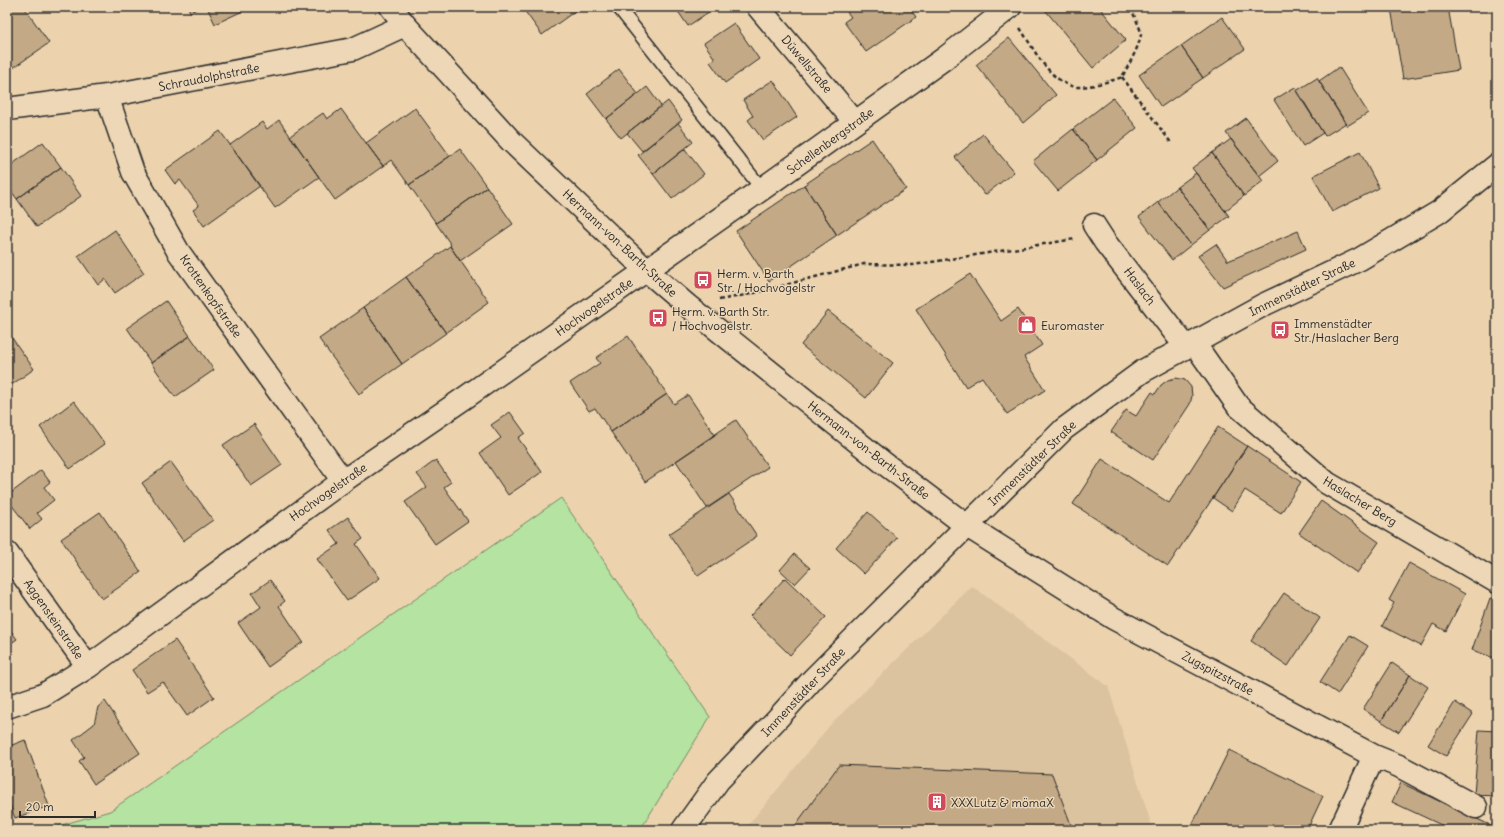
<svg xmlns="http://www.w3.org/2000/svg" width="1504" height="837" font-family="Delius,sans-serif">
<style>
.built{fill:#dcc3a0}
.green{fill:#b5e3a1;stroke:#708766}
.building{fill:#c3a985;stroke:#2b2b2b}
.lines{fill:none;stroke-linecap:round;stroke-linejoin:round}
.service-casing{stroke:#2b2b2b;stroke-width:15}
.minor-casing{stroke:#2b2b2b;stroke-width:25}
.tertiary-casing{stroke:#2b2b2b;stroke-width:25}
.path{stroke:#2b2b2b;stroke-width:2.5;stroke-dasharray:4 3;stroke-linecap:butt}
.service{stroke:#edd7b6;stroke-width:12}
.minor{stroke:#edd7b6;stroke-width:22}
.tertiary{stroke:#edd7b6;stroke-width:22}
.labels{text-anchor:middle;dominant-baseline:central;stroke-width:3;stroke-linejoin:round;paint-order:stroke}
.street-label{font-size:12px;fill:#2b2b2b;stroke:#edd7b6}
.poi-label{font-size:12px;fill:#2b2b2b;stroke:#edd7b6;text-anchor:start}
</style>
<rect width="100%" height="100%" fill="#ecd3ae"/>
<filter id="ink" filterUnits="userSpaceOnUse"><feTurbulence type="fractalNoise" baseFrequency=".025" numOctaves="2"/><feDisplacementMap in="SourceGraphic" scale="8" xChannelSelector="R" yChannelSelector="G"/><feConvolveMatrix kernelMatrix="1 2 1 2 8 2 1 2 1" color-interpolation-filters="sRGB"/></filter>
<g filter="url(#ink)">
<path class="built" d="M972,586l136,100 45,144h-409l87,-106z"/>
<path class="green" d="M561,498l149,219 -70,113h-596l66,-19z"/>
<path class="building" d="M7,7h17l25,36 -36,25 -6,-9z
M188,7h13l-11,5z
M207,7h41l1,1 -34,16z
M529,7h43l3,4 -33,24 -18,-25z
M675,7h41l-28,19z
M843,7h66l7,10 -50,35 -22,-30 7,-5z
M1050,7h49l27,33 -33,28 -47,-57z
M1400,7h48l11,63 -56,9 -12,-71z
M1222,17l23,32 -42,29 -22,-32z
M734,23l25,36 -34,24 -15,-21 5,-3 -11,-16z
M1009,38l47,57 -33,28 -47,-58z
M1181,46l22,32 -42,29 -22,-32z
M1339,67l29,46 -21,13 -28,-45z
M619,69l19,25 -32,25 -19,-25z
M1317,78l29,45 -21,13 -29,-45z
M773,80l24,37 -34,23 -15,-20 5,-4 -10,-16z
M647,87l14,19 -40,32 -15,-19z
M1295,87l28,46 -20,13 -29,-46z
M1113,98l24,30 -40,32 -24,-31z
M668,101l14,19 -40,31 -15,-18z
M415,108l35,48 -41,29 -18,-25 -8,6 -17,-23z
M341,109l42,57 -48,34 -45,-64 33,-23 4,6z
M1246,118l32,43 -19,15 -33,-43z
M279,120l40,57 -44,31 -45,-63 32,-23 5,7z
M678,123l15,19 -40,32 -15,-19z
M1073,129l24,31 -39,31 -25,-30z
M220,131l40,55 -56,40 -11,-16 6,-4 -19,-26 -5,4 -10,-14z
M983,134l31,38 -29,23 -30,-38z
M872,139l34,50 -69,46 -33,-50z
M1231,139l32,42 -19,15 -32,-43z
M43,142l18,25 -44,32 -10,-14v-17z
M460,149l27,38 -51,36 -27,-38z
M685,149l19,25 -32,25 -19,-25z
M1360,152l19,36 -47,24 -19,-36z
M1212,153l32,43 -19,15 -33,-43z
M61,167l20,29 -44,31 -20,-28z
M1196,173l33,43 -19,14 -33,-43z
M804,185l33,50 -68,46 -33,-50z
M487,187l26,37 -53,37 -10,-15 1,-1 -15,-22z
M1177,187l33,43 -19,15 -33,-43z
M1158,202l33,43 -19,15 -33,-43z
M115,230l29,43 -29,20 -10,-14 -7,6 -20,-29z
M1298,231l8,18 -83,38 -25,-31 18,-12 12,17z
M450,246l39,56 -43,31 -40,-56z
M970,274l31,47 17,-12 24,36 -18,12 21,33 -38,24 -25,-37 -16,10 -50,-78z
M406,277l40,56 -44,31 -39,-56z
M166,301l24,35 -39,27 -24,-35z
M363,308l39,56 -43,30 -40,-55z
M828,311l65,52 -27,35 -65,-53z
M7,331l27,38 -27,19z
M190,336l24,34 -39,27 -24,-34z
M628,336l39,58 -56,38 -16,-24 -6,3 -19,-28 30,-20 -4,-5z
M1176,378l9,2 6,7 1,9 -2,8 -37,56 -42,-28 15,-22 10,6 16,-24 3,2 6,-9 7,-5z
M667,394l7,10 14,-9 27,40 -70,47 -34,-50z
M74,401l31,43 -35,25 -30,-42z
M510,412l15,21 -7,5 24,34 -34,23 -28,-42 21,-15 -10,-13z
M736,420l32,47 -61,41 -31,-47z
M254,424l28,41 -31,21 -28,-41z
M1218,427l29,19 -79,120 -95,-62 29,-45 67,44z
M1247,446l54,36 -20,31 -36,-23 -13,21 -19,-13z
M436,460l15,22 -7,5 24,34 -33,23 -30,-42 22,-15 -10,-13z
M171,462l42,58 -30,21 -41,-58z
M41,470l9,12 -6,5 10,13 -17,13 5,6 -12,10 -23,-30v-3z
M729,494l28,42 -59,40 -29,-42z
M1321,501l58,41 -22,31 -58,-40z
M100,512l41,60 -39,27 -41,-60z
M868,512l29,26 -33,36 -28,-26z
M348,517l15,22 -7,5 24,34 -33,23 -30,-42 22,-15 -10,-14z
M794,554l16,14 -15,16 -15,-14z
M1409,563l56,31 -19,37 -13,-7 -12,22 -39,-20 12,-23 -5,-3z
M785,578l41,39 -36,38 -40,-39z
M270,580l15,21 -6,5 24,36 -35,25 -30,-44 23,-16 -9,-14z
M1284,593l36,25 -32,48 -37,-25z
M1490,598l7,2v59l-25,-9z
M7,626l10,13 -10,7z
M1350,635l18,11 -30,48 -18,-12z
M175,640l39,57 -27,19 -24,-34 -16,10 -15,-22z
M1392,663l18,12 -29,46 -18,-12z
M1410,675l18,12 -29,45 -18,-11z
M105,701l35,52 -46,31 -15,-23 5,-4 -11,-17 21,-16 4,-17z
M1455,702l18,12 -27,42 -18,-11z
M1479,730l18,1v65l-23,-1z
M25,740l24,66 -34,12 -8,-20v-51z
M1229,750l94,46 -16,34h-106l-9,-5z
M839,765l213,9 21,56h-281z
M1401,783l89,42 -2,5h-36l-60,-28z
M1490,825l7,3v2h-9z"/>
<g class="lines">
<g class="service-casing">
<path id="service" d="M618,7l144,182"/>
</g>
<g class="minor-casing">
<path id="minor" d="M391,7l14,18 106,116 135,129 42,36 197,158 82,62 146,92 261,138 25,10 77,41
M758,7l97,115
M107,96l26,76 45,79 165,230
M7,109l100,-13 246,-47 52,-24
M1094,225l11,17 81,105
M1194,343l44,63 89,77 170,99
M7,553l81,114
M7,707l36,-12 45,-28 255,-186 123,-84 296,-208 183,-131 65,-51
M1340,830l34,-74"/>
</g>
<g class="tertiary-casing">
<path id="tertiary" d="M683,830l35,-49 59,-62 36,-40 251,-250 79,-58 120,-66 97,-46 79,-47 58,-47"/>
</g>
<path class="path" d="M1020,28c14,21 29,54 56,59 10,1 36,-6 46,-10 5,-9 19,-33 19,-44 -1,-6 -8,-20 -11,-26
M1122,77l50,67
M719,300l32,-6 113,-30 49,1 162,-26"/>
<use href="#service" class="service"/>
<use href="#minor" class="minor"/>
<use href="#tertiary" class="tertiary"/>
</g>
</g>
<defs>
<g id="bus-square" transform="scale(1)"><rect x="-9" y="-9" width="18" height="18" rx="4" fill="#d1495b" stroke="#edd7b6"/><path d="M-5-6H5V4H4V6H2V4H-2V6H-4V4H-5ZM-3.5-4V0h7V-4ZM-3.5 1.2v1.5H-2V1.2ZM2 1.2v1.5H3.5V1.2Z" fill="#fff"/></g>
<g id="shop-square" transform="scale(1)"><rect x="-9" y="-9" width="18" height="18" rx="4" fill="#d1495b" stroke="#edd7b6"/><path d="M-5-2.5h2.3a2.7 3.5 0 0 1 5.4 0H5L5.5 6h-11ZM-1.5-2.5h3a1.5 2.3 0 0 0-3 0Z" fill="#fff"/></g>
<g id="building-square" transform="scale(1)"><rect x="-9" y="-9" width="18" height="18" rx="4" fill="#d1495b" stroke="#edd7b6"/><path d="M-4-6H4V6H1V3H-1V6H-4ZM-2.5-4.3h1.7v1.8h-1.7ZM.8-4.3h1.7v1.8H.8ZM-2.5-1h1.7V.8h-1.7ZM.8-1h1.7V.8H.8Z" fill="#fff"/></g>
</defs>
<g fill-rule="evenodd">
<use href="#bus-square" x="703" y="280"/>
<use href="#bus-square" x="658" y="318"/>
<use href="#shop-square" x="1027" y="325"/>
<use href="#bus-square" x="1280" y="330"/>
<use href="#building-square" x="937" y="802"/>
</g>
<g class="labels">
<g class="street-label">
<text transform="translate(807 64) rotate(50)">Düwellstraße</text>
<text transform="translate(209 77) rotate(-11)">Schraudolphstraße</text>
<text transform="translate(830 141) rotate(-36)">Schellenbergstraße</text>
<text transform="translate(620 243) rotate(43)">Hermann-von-Barth-Straße</text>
<text transform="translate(1140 286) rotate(53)">Haslach</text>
<text transform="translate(1302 287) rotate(-26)">Immenstädter Straße</text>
<text transform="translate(211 296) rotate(55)">Krottenkopfstraße</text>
<text transform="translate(594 307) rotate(-35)">Hochvogelstraße</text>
<text transform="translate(869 450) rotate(38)">Hermann-von-Barth-Straße</text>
<text transform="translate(1032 463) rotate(-44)">Immenstädter Straße</text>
<text transform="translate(328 492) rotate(-35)">Hochvogelstraße</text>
<text transform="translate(1360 501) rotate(31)">Haslacher Berg</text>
<text transform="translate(54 619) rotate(55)">Aggensteinstraße</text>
<text transform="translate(1218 673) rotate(28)">Zugspitzstraße</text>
<text transform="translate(803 692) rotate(-47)">Immenstädter Straße</text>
</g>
<g class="poi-label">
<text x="717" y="273">Herm. v. Barth<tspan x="717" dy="14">Str. / Hochvogelstr</tspan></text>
<text x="672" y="311">Herm. v. Barth Str.<tspan x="672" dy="14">/ Hochvogelstr.</tspan></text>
<text x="1294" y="323">Immenstädter<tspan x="1294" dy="14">Str./Haslacher Berg</tspan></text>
<text x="1041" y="325">Euromaster</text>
<text x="951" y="802">XXXLutz &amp; mömaX</text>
</g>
</g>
<rect width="1504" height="837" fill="none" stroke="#edd7b6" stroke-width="24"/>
<rect x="12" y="12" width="1480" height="813" fill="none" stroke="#2b2b2b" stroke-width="1.5" filter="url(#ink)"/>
<path d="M20 811v6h75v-6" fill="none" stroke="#2b2b2b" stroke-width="2"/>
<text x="26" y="811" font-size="12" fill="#2b2b2b" stroke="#edd7b6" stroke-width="3" paint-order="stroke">20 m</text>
</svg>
